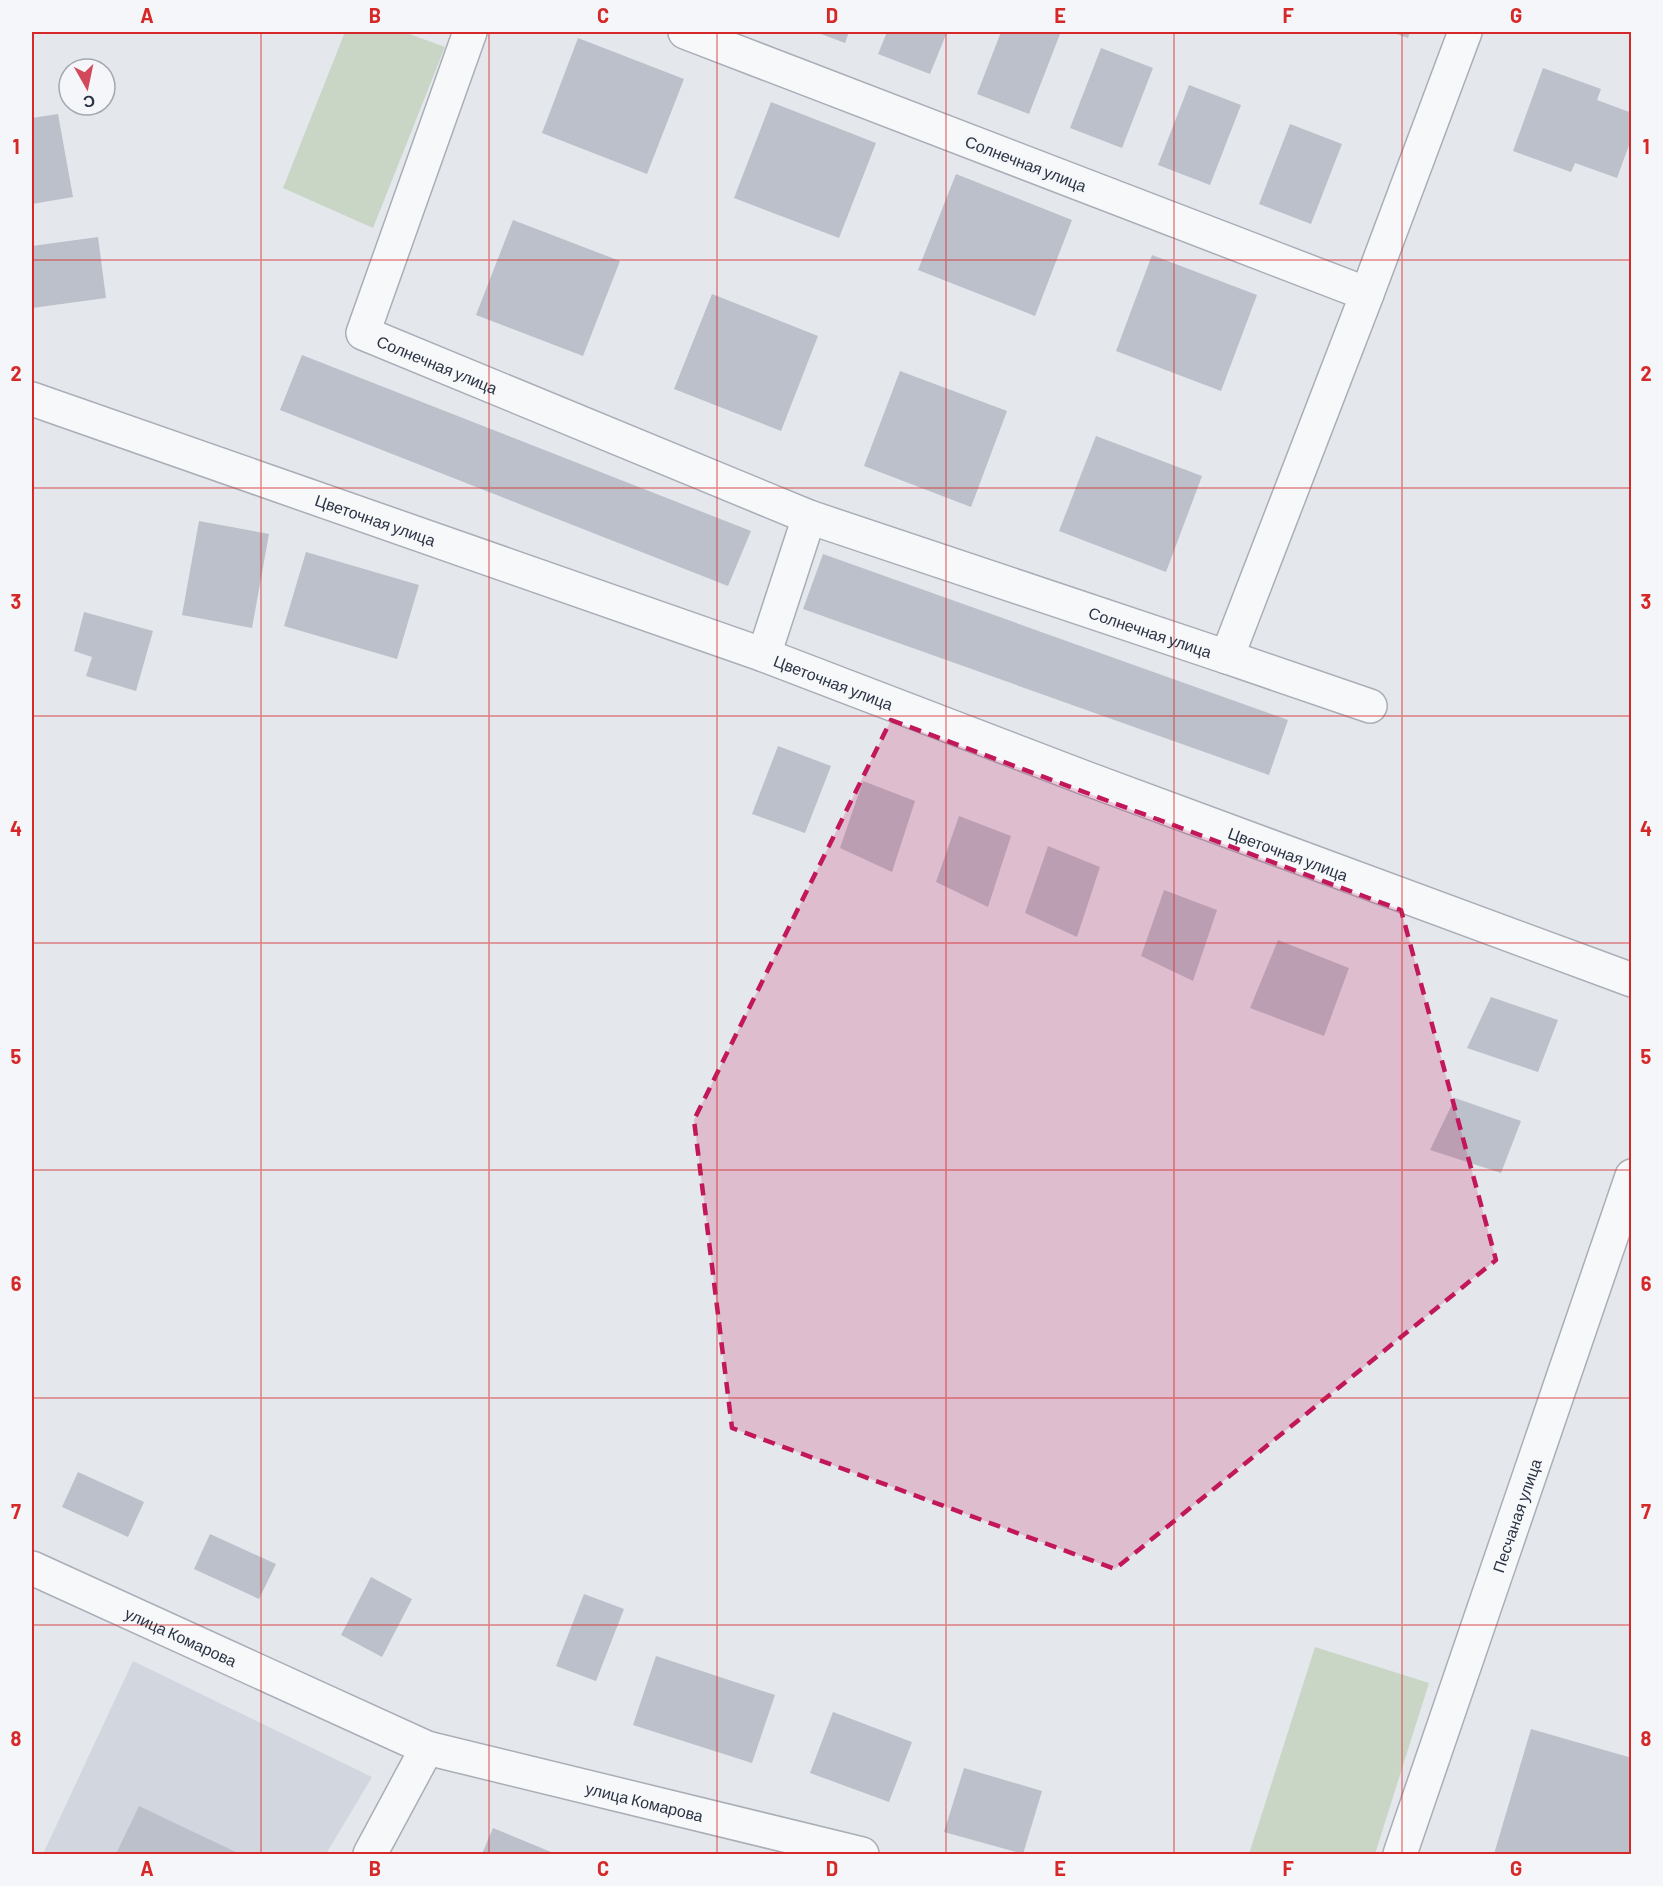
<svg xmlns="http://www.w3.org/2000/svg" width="1663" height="1886" font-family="Barlow,sans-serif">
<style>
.built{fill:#d2d6de}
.green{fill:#c9d6c5}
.building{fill:#bbc0ca}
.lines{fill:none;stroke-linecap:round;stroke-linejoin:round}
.minor-casing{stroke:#a9aeb7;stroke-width:36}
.minor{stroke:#f7f8fa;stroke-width:33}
.marked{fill:#c2185b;fill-opacity:0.2;stroke:#c2185b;stroke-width:4.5;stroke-dasharray:12 8;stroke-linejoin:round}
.grid{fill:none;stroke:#d62828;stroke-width:1.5;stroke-opacity:0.55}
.labels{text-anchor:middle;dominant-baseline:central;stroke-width:4.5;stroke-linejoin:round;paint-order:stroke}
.street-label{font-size:16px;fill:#2b3445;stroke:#f4f6f9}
.neatline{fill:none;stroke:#d62828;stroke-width:2}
.grid-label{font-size:20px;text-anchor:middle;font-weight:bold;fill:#d62828}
</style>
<rect width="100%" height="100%" fill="#e4e7ec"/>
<path class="built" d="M133,1661l239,116 -46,77h-283z"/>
<path class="green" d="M345,32h59l41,15 -72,181 -90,-40z
M1315,1647l114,36 -54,171h-126z"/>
<path class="building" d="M816,32h33l-4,11z
M887,32h60l-17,42 -52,-20z
M1001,32l59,2 -31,80 -52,-20z
M1391,32h19l-2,6z
M578,38l106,41 -37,95 -105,-41z
M1101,48l52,20 -31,80 -52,-20z
M1543,68l58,21 -4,11 35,13v24l-15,41 -42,-15 -4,9 -58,-21z
M1189,85l52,20 -31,80 -52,-20z
M771,102l105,41 -37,95 -105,-40z
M58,114l15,83 -41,7v-86z
M1290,124l52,20 -31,80 -52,-20z
M956,174l116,46 -37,96 -117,-46z
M513,220l107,41 -37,95 -107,-41z
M98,237l8,61 -74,10v-62z
M1152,255l105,40 -36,96 -105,-40z
M712,294l106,42 -37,95 -107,-42z
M302,355l449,176 -23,55 -448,-176z
M900,371l107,40 -36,96 -107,-41z
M1096,436l106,40 -36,96 -107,-41z
M199,521l70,13 -17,94 -70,-13z
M306,552l113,33 -22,74 -113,-33z
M823,554l465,166 -19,55 -466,-166z
M84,612l69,19 -17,60 -50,-15 6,-19 -18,-6z
M778,746l53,20 -26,67 -53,-19z
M863,781l52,20 -23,71 -52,-24z
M959,816l52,20 -23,71 -52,-25z
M1048,846l52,21 -23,70 -52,-24z
M1164,890l53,20 -24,71 -52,-25z
M1278,940l71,28 -25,68 -74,-28z
M1491,997l67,23 -20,52 -71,-24z
M1455,1098l66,23 -20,52 -71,-23z
M78,1472l66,30 -16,35 -66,-30z
M210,1534l66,30 -17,35 -65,-30z
M371,1577l41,22 -30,58 -41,-22z
M584,1594l40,15 -28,72 -40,-15z
M656,1656l119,39 -23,68 -119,-38z
M833,1712l79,30 -23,60 -79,-29z
M1531,1729l101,29v96h-138z
M964,1768l78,23 -19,63 -79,-22z
M139,1806l101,48h-124z
M493,1828l63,26h-74z"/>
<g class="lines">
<g class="minor-casing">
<g id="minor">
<path id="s1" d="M470,32l-107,301 446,184 418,140 140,-363 -682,-262"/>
<path d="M1367,294l98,-262"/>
<path id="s2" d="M32,399l732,256 324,124 544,201"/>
<path d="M764,655l45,-138"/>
<path d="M1227,657l143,49"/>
<path id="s3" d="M32,1568l395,180 435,106"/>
<path d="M370,1854l57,-106"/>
<path id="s4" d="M1400,1854l232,-678"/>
</g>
</g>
<use href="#minor" class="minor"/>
</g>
<path class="marked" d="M891,720l510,190 95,350 -381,309 -383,-141 -38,-308z"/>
<path class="grid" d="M261,32v1822M489,32v1822M717,32v1822M946,32v1822M1174,32v1822M1402,32v1822M32,260h1600M32,488h1600M32,716h1600M32,943h1600M32,1170h1600M32,1398h1600M32,1625h1600"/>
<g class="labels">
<g class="street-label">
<text transform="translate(1026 163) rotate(21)">Солнечная улица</text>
<text stroke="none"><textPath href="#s1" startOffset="400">Солнечная улица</textPath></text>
<text stroke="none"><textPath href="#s2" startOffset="364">Цветочная улица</textPath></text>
<text stroke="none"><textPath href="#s1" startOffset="1162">Солнечная улица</textPath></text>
<text stroke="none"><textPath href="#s2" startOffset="850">Цветочная улица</textPath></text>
<text stroke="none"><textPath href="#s2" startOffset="1336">Цветочная улица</textPath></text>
<text stroke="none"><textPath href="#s4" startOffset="358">Песчаная улица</textPath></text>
<text stroke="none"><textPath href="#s3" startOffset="164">улица Комарова</textPath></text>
<text stroke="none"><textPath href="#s3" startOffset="658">улица Комарова</textPath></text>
</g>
</g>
<rect width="1663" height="1886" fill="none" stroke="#f4f6f9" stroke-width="66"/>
<g transform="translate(87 87) rotate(171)"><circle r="28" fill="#f4f6f9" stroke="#a4a8b1" stroke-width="1.5"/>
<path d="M0-4.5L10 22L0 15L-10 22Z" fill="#d1495b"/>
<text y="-9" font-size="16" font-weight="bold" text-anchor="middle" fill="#2b3445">С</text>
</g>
<rect x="33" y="33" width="1597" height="1820" class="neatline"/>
<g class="grid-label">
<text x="147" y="23">A</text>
<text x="375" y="23">B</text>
<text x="603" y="23">C</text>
<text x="832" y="23">D</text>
<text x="1060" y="23">E</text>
<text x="1288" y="23">F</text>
<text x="1516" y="23">G</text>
<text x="16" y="154">1</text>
<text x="1646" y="154">1</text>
<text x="16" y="381">2</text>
<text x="1646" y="381">2</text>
<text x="16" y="609">3</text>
<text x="1646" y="609">3</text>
<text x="16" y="836">4</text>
<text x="1646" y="836">4</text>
<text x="16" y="1064">5</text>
<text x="1646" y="1064">5</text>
<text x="16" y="1291">6</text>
<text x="1646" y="1291">6</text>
<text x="16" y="1519">7</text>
<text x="1646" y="1519">7</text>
<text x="16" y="1746">8</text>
<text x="1646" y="1746">8</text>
<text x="147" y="1876">A</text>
<text x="375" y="1876">B</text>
<text x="603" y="1876">C</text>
<text x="832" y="1876">D</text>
<text x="1060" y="1876">E</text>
<text x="1288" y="1876">F</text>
<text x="1516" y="1876">G</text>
</g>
</svg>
